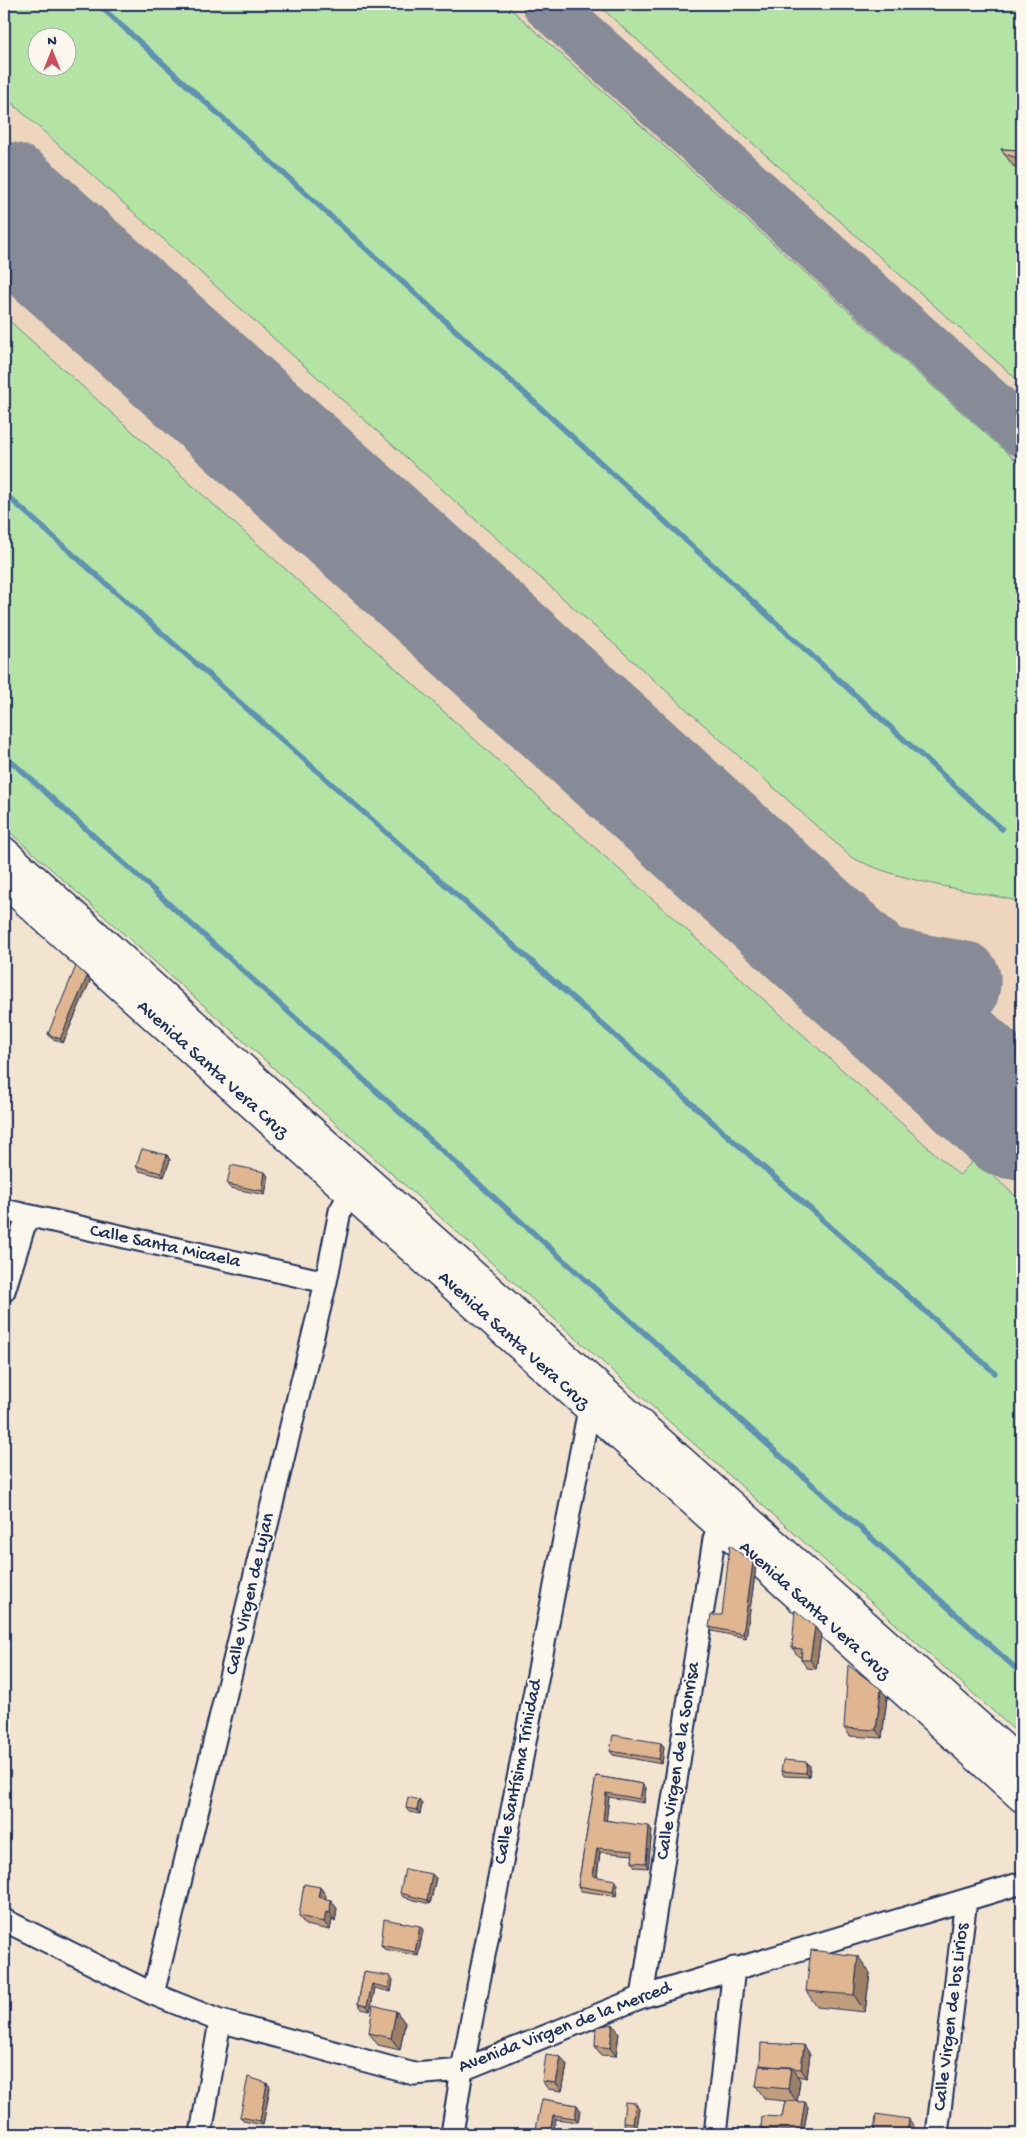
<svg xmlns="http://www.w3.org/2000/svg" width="1026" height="2138" font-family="'Gochi Hand',sans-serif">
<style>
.built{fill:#edd6bd;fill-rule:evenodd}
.grass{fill:#b3e4a4;stroke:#678a81;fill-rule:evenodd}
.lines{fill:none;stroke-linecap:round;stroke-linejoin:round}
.stream{stroke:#5f91b5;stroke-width:5.5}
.taxiway{stroke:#878a97;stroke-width:50}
.runway{stroke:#878a97;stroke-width:125}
.street-casing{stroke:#1b2f5e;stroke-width:25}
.secondary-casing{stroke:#1b2f5e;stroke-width:31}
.street{stroke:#fbf7ec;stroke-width:21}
.secondary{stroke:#fbf7ec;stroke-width:28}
.wall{fill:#c09d7c;stroke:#1b2f5e}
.shaded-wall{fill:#9c7f65;stroke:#1b2f5e}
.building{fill:#dfb690;stroke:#1b2f5e}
.labels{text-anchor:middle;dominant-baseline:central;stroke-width:4;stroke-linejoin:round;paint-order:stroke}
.street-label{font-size:19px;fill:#1b2f5e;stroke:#fbf7ec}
</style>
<rect width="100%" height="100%" fill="#f3e4d0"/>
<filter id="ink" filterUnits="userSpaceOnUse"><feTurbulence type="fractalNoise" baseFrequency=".02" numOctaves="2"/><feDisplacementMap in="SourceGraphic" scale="10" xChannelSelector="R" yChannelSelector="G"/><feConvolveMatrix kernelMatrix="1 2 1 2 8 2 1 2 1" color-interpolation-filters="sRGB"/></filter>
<g filter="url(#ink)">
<path class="built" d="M4,4h1018v1733l-1018,-910zM38,38h30v30h-30z"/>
<path class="grass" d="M4,4h501l517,462v439l-9,-5c-54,-12 -113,-18 -162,-43l-847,-761zM38,38h30v30h-30z
M597,4h425v381v-1z
M4,316l955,859 16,-16 47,43v535l-1018,-910z"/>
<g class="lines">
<path class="stream" d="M98,4l904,825
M4,493l991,880
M4,755l1018,919"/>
<path class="taxiway" d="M547,4l475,428
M806,927c52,22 107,30 163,40 10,8 7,17 4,29"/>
<path class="runway" d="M4,204l395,354 616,559"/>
<g class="street-casing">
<path id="street" d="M4,1210l322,72
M4,1291l23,-74
M4,1920l149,74 67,27 194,53 48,-4 180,-73 380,-114
M153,1994l173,-712 14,-71 10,-17
M642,1997l72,-458 6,-13
M201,2134l19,-113
M452,2134l10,-64 127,-661
M715,2134l19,-166
M937,2134l29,-234"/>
</g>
<g class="secondary-casing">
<path id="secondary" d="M4,851l305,277 713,636
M4,882l1018,916"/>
</g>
<use href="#street" class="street"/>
<use href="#secondary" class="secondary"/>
</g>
<path class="wall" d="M1001,149l21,1v19l-9,-3z
M90,981l-27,62 -12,-5 -3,-4z
M167,1155l3,5 -6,17 -25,-6 -3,-5z
M265,1172l3,5 -3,18 -35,-7 -3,-4z
M756,1567l-10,71 -34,-7 -3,-4 13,-12z
M815,1627l6,8 -5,34 -9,-1 -6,-8v-3l-3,-1 -6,-8z
M887,1697l-5,41 -32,-2 -6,-8z
M661,1743l3,4 -2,17 -49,-9 -3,-4z
M810,1766l-1,11 -25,-1 -3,-5z
M596,1776l47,8 3,4 -2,15 -35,-6 -3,23 46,10 -4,38 -13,-1 -3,-5 1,-7 -33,-3 -3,25 21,7 -2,12 -35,-5 -3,-5z
M422,1804l-2,10 -11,-2 -3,-4z
M436,1878l-6,26 -27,-7 -3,-4z
M320,1887l6,9 -1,3 6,1 6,9 -2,13 -3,-2 -2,10 -25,-5 -6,-9z
M420,1926l3,4 -5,26 -34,-7 -3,-4z
M364,1972l29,8 -2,12 -16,-4 -5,23 -9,-2 -3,-5z
M870,1973l-5,39 -48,-5 -11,-16z
M396,2011l9,12 -5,27 -22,-5 -9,-12z
M619,2033l-3,23 -15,-1 -6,-9z
M810,2054l-3,24 -10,-2 3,4 -3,22h8l3,5 -5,27 -39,-1 -3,-5 21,-11 3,-16 -20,-2 -9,-13 5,-20 -1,-1z
M567,2066l-5,25 -14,-2 -6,-8z
M267,2083l3,4 -7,38 -20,-4 -3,-4z
M542,2099l35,6 3,5 -2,12 -22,-3z
M639,2108l-3,19h-10l-3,-5z"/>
<path class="shaded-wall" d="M87,977l3,4 -27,62 -3,-4z
M167,1155l3,5 -6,17 -3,-4z
M265,1172l3,5 -3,18 -3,-4z
M753,1563l3,4 -10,71 -3,-4z
M815,1627l6,8 -5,34 -6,-9z
M881,1689l6,8 -5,41 -6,-8z
M661,1743l3,4 -2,17 -3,-5z
M807,1762l3,4 -1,11 -3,-4z
M643,1784l3,4 -2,15 -4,-4z
M606,1793l3,4 -3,27 -3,-4z
M419,1800l3,4 -2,10 -3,-4z
M649,1826l3,4 -4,38 -2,-5z
M597,1848l3,4 -4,29 -3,-5z
M432,1874l4,4 -6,26 -3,-4z
M615,1880l3,4 -2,12 -3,-4z
M320,1887l6,9 -2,9 -6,-8z
M331,1900l6,9 -2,13 -5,-9z
M326,1912l6,8 -2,10 -6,-8z
M420,1926l3,4 -5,26 -3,-4z
M858,1956l12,17 -5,39 -11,-17z
M390,1976l3,4 -2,12 -3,-4z
M372,1984l3,4 -5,23 -3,-5z
M396,2011l9,12 -5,27 -9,-12z
M613,2024l6,9 -3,23 -6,-8z
M804,2045l6,9 -3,24 -6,-9z
M561,2057l6,9 -5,25 -6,-8z
M791,2067l9,13 -3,22 -9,-13z
M267,2083l3,4 -7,38 -3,-4z
M805,2102l3,5 -5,27h-1l-2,-3z
M636,2103l3,5 -3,19 -3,-4z
M577,2105l3,5 -2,12 -3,-4z
M553,2115l3,4 -3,15h-3z
M909,2119l6,9 -1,6h-7z"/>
<path class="building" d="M1022,112v8l-4,-2 -1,-4z
M1001,149l21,1v9l-18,-5z
M76,966l11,11 -27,62 -12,-5z
M142,1149l25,6 -6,18 -25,-7z
M231,1165l34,7 -3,19 -35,-7z
M730,1545l23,18 -10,71 -34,-7 2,-12h11z
M795,1610l20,17 -5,33h-9l1,-11 -10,-1z
M848,1665l33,24 -5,41 -32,-2z
M613,1735l48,8 -2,16 -49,-8z
M783,1760l24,2 -1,11 -25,-2z
M596,1776l47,8 -3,15 -34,-6 -3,27 46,6 -3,37 -14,-1 1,-11 -36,-3 -4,28 22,4 -2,12 -35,-6z
M408,1797l11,3 -2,10 -11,-2z
M405,1869l27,5 -5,26 -27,-7z
M304,1884l16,3 -2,10 13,3 -1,13 -4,-1 -2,10 -25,-6z
M384,1919l36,7 -5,26 -34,-7z
M811,1950l47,6 -4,39 -48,-4z
M364,1972l26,4 -2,12 -16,-4 -5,22 -9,-2z
M373,2005l23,6 -5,27 -22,-5z
M613,2024l-3,24 -15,-2 1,-19z
M761,2043l43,2 -3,24 -41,-4z
M546,2055l15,2 -5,26 -14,-2z
M759,2066l32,1 -3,22 -32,-3z
M248,2077l19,6 -7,38 -20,-4z
M542,2099l35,6 -2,13 -22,-3 -3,19h-15z
M785,2101l20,1 -5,29 -39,-3 1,-12 20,1z
M625,2102l11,1 -3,20 -10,-1z
M876,2114l33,5 -2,15h-33z
M621,2132l17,2h-17z"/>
</g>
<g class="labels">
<g class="street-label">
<text transform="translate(212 1070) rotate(42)">Avenida Santa Vera Cruz</text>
<text transform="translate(165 1247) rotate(12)">Calle Santa Micaela</text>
<text transform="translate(513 1341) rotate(42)">Avenida Santa Vera Cruz</text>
<text transform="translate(251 1594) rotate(-77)">Calle Virgen de Lujan</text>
<text transform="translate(814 1611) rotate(42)">Avenida Santa Vera Cruz</text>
<text transform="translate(679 1761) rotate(-81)">Calle Virgen de la Sonrisa</text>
<text transform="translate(519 1772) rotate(-79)">Calle Santísima Trinidad</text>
<text transform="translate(952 2017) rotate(-83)">Calle Virgen de los Lirios</text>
<text transform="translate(565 2028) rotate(-21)">Avenida Virgen de la Merced</text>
</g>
</g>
<rect width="1026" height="2138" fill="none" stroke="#fbf7ec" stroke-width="20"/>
<rect x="10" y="10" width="1006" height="2118" fill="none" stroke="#1b2f5e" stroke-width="2" filter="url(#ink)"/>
<g transform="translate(52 52)"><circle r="24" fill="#fbf7ec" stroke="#a1a7b3"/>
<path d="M0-4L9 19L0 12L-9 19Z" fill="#d1495b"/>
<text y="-8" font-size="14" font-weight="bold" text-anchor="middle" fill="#1b2f5e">N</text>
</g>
</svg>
